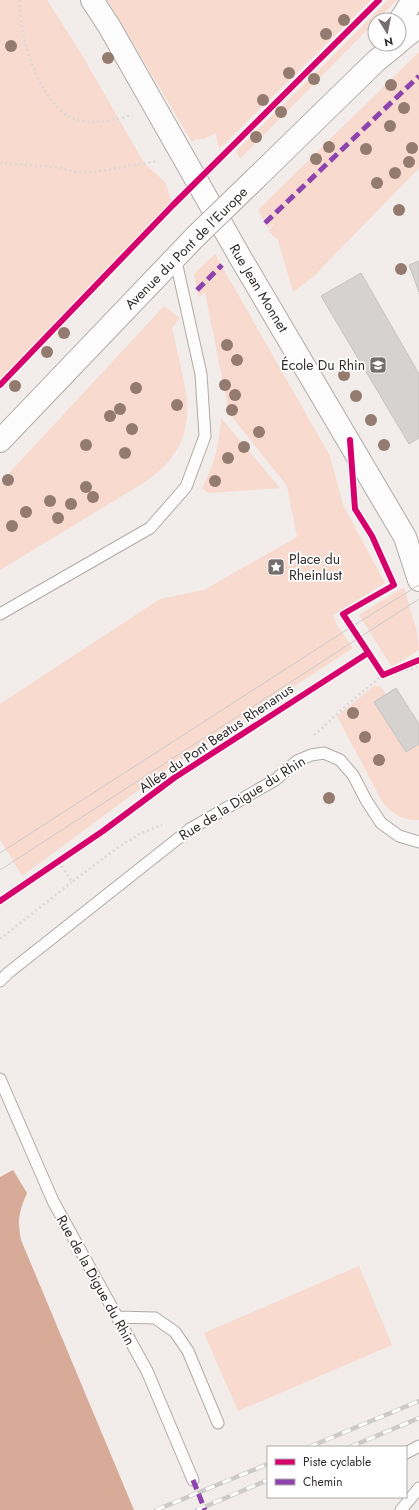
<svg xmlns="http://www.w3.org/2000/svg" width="419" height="1510" font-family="Jost,sans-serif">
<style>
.green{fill:#f8dace}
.water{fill:#d8ab98}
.building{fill:#d6d2d0;stroke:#c7c3c1}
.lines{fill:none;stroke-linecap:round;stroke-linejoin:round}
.lane-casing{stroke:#afaba9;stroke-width:13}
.street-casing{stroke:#afaba9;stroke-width:24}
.primary-casing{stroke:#afaba9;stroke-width:24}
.path{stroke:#dbd9d8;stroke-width:2.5;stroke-dasharray:2 3;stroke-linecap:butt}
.lane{stroke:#fdfcfc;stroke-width:11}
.street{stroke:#fdfcfc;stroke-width:22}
.primary{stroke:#fdfcfc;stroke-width:22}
.tram{stroke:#cdcbca;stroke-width:1}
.rail-casing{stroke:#cdcbca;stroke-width:4.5}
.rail{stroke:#fff;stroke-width:3;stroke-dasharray:9;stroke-linecap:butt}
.primary-bridge-casing{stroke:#afaba9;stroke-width:24;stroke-linecap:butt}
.primary-bridge{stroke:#fdfcfc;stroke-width:22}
.quiet{stroke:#8e44ad;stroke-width:5;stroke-dasharray:10 5;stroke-linecap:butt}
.cycleway-casing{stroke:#fff;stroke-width:8}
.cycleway{stroke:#d6006c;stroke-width:6}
.tree{fill:#937b6f}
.labels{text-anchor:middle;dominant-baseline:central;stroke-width:3.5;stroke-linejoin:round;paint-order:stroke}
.street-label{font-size:14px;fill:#302c2b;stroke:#fff}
.poi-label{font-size:14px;fill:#302c2b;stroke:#fff;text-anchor:end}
</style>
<rect width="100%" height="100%" fill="#f2ecea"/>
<path class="green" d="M0,0h47l35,55 62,108 21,19 8,23 -173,180z
M107,0h264l-152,149 -3,-16 -12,6h-7l-5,3z
M388,0h9l-20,20h-2v2l-135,137 -4,-8 91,-89z
M419,52v116l-106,109 -20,15 -15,-52 -10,-9 5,-6v-2l-5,5 -10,-18z
M215,254l115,202 13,49 42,78 -52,32 4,10 16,23 -190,124 -141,104 -21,-35h-1v-137l160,-105 44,-9 93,-53 -10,-51 -58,-73 -24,-121 -6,5 -5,-23z
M164,306l16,12 -8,10c13,62 36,111 -27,154l-145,88v-87z
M221,418l59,70 -72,5 -6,-5c12,-23 18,-44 19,-70z
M404,587l13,45 2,18 -27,17 -33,-52z
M374,686c7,-1 8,2 12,9l-12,7 32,50 13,-8v76c-15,1 -26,-6 -36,-17l-46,-87z
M359,1266l33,79 -154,66 -34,-78z"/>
<path class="water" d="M13,1170l14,23c-8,19 -10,26 -6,47l113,270h-134v-333z"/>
<path class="building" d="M419,261v31l-10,-27z
M361,273l58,101v64l-10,6 -88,-148z
M396,688l23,36v20l-13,8 -32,-50z"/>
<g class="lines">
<g class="lane-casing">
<path id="lane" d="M0,614l150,-86 36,-41 19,-51 -4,-62 -26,-117
M0,981l8,-8 182,-144 85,-49 22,-19 14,-6 13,-2 16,7 13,15 13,25 15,23 18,13 20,6
M0,1079l53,122 94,170 46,109
M117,1317l38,1 20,14 13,19 30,72
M406,1453l13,-7
M401,1510l18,-22"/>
</g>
<g class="street-casing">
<path id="street" d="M92,0l17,26 131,231 165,280 14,43"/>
</g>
<g class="primary-casing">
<path id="primary" d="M399,22l14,-22
M399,42l20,-16
M255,179l121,-118 21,-17
M0,441l195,-204"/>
</g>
<path class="path" d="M19,0c2,16 3,33 8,48 6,24 22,59 45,70 18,8 43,2 60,-3
M0,163l55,4 21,5h18l64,-11
M314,735l5,-4 29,-27 35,-29 36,-8
M59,862l13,20 44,-33 23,-15 23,-9
M0,901l103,-70 71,-53 194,-125
M0,939l72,-57"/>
<use href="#lane" class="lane"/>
<use href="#street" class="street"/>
<use href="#primary" class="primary"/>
<path class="tram" d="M0,853l351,-226 68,-42
M0,870l419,-271"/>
<g class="rail-casing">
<path id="rail" d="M309,1447l110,-46
M350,1447l69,-29
M156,1510l112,-46
M197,1510l71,-30"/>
</g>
<use href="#rail" class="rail"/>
<g class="primary-bridge-casing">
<path id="primary-bridge" d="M195,237l60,-58"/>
</g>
<use href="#primary-bridge" class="primary-bridge"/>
<path class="quiet" d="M265,223l154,-147
M197,290l25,-25
M193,1480l12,30"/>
<g class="cycleway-casing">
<path id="cycleway" d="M0,385l173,-180 206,-205
M350,440l5,69 17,27 22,49 -51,29 40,61 36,-15
M0,901l103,-70 71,-53 194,-125"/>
</g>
<use href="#cycleway" class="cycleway"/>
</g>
<g class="tree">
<circle cx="344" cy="20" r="6"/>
<circle cx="326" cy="34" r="6"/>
<circle cx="11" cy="46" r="6"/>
<circle cx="108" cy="58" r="6"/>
<circle cx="289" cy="73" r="6"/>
<circle cx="314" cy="79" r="6"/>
<circle cx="391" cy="85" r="6"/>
<circle cx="263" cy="100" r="6"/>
<circle cx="404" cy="108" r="6"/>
<circle cx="281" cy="112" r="6"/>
<circle cx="390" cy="126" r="6"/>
<circle cx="256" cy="137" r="6"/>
<circle cx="329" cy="147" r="6"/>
<circle cx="412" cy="148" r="6"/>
<circle cx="366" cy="149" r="6"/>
<circle cx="316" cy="159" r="6"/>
<circle cx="409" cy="162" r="6"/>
<circle cx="395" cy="173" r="6"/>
<circle cx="377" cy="183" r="6"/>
<circle cx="399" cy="210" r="6"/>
<circle cx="401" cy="269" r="6"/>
<circle cx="64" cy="333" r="6"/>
<circle cx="227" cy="345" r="6"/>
<circle cx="47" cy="352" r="6"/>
<circle cx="237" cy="360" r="6"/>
<circle cx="344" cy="375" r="6"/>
<circle cx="225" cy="385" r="6"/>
<circle cx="15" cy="386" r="6"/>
<circle cx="136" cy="388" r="6"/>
<circle cx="235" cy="395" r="6"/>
<circle cx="356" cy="396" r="6"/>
<circle cx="177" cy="405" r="6"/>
<circle cx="120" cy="409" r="6"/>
<circle cx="232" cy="410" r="6"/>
<circle cx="110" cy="416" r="6"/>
<circle cx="371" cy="420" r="6"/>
<circle cx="132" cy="429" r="6"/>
<circle cx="259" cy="432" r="6"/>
<circle cx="86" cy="445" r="6"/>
<circle cx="384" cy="445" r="6"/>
<circle cx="244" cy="447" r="6"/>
<circle cx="125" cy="453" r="6"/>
<circle cx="228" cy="458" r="6"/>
<circle cx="8" cy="480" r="6"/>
<circle cx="215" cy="481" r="6"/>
<circle cx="86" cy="487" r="6"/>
<circle cx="93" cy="497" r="6"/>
<circle cx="50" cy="501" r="6"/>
<circle cx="71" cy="504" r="6"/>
<circle cx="26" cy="512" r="6"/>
<circle cx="58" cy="518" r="6"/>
<circle cx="12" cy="526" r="6"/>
<circle cx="353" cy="713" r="6"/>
<circle cx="365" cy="737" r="6"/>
<circle cx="379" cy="760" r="6"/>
<circle cx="329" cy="798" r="6"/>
</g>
<defs>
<g id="school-square" transform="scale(0.9)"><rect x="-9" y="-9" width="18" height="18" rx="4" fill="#746f6e" stroke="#fff"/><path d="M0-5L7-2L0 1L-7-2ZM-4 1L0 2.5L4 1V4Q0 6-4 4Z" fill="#fff"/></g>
<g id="sight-square" transform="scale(0.9)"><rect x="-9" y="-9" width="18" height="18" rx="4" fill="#746f6e" stroke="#fff"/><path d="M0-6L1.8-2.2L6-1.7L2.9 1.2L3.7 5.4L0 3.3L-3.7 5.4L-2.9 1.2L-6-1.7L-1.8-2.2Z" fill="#fff"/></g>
</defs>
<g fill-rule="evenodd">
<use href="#school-square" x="378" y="365"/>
<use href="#sight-square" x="276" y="567"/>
</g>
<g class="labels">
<g class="street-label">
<text transform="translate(186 248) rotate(-45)">Avenue du Pont de l'Europe</text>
<text transform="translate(259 288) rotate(59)">Rue Jean Monnet</text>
<text transform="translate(216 738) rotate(-34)">Allée du Pont Beatus Rhenanus</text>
<text transform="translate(242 798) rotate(-32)">Rue de la Digue du Rhin</text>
<text transform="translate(96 1280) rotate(61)">Rue de la Digue du Rhin</text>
</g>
<g class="poi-label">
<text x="365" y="365">École Du Rhin</text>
<text x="289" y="559" text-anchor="start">Place du<tspan x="289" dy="16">Rheinlust</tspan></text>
</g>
</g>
<rect x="267" y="1446" width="140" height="52" fill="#ffffff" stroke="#acabaa"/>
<rect x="275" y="1459" width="20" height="6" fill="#d6006c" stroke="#acabaa"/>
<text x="303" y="1466" font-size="12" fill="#302c2b">Piste cyclable</text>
<rect x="275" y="1479" width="20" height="6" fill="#8e44ad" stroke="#acabaa"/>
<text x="303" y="1486" font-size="12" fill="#302c2b">Chemin</text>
<g transform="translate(387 32) rotate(170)"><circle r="19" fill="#ffffff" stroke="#acabaa"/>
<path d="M0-3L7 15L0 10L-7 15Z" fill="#746f6e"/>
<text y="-6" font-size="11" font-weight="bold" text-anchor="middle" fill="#302c2b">N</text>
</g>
</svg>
